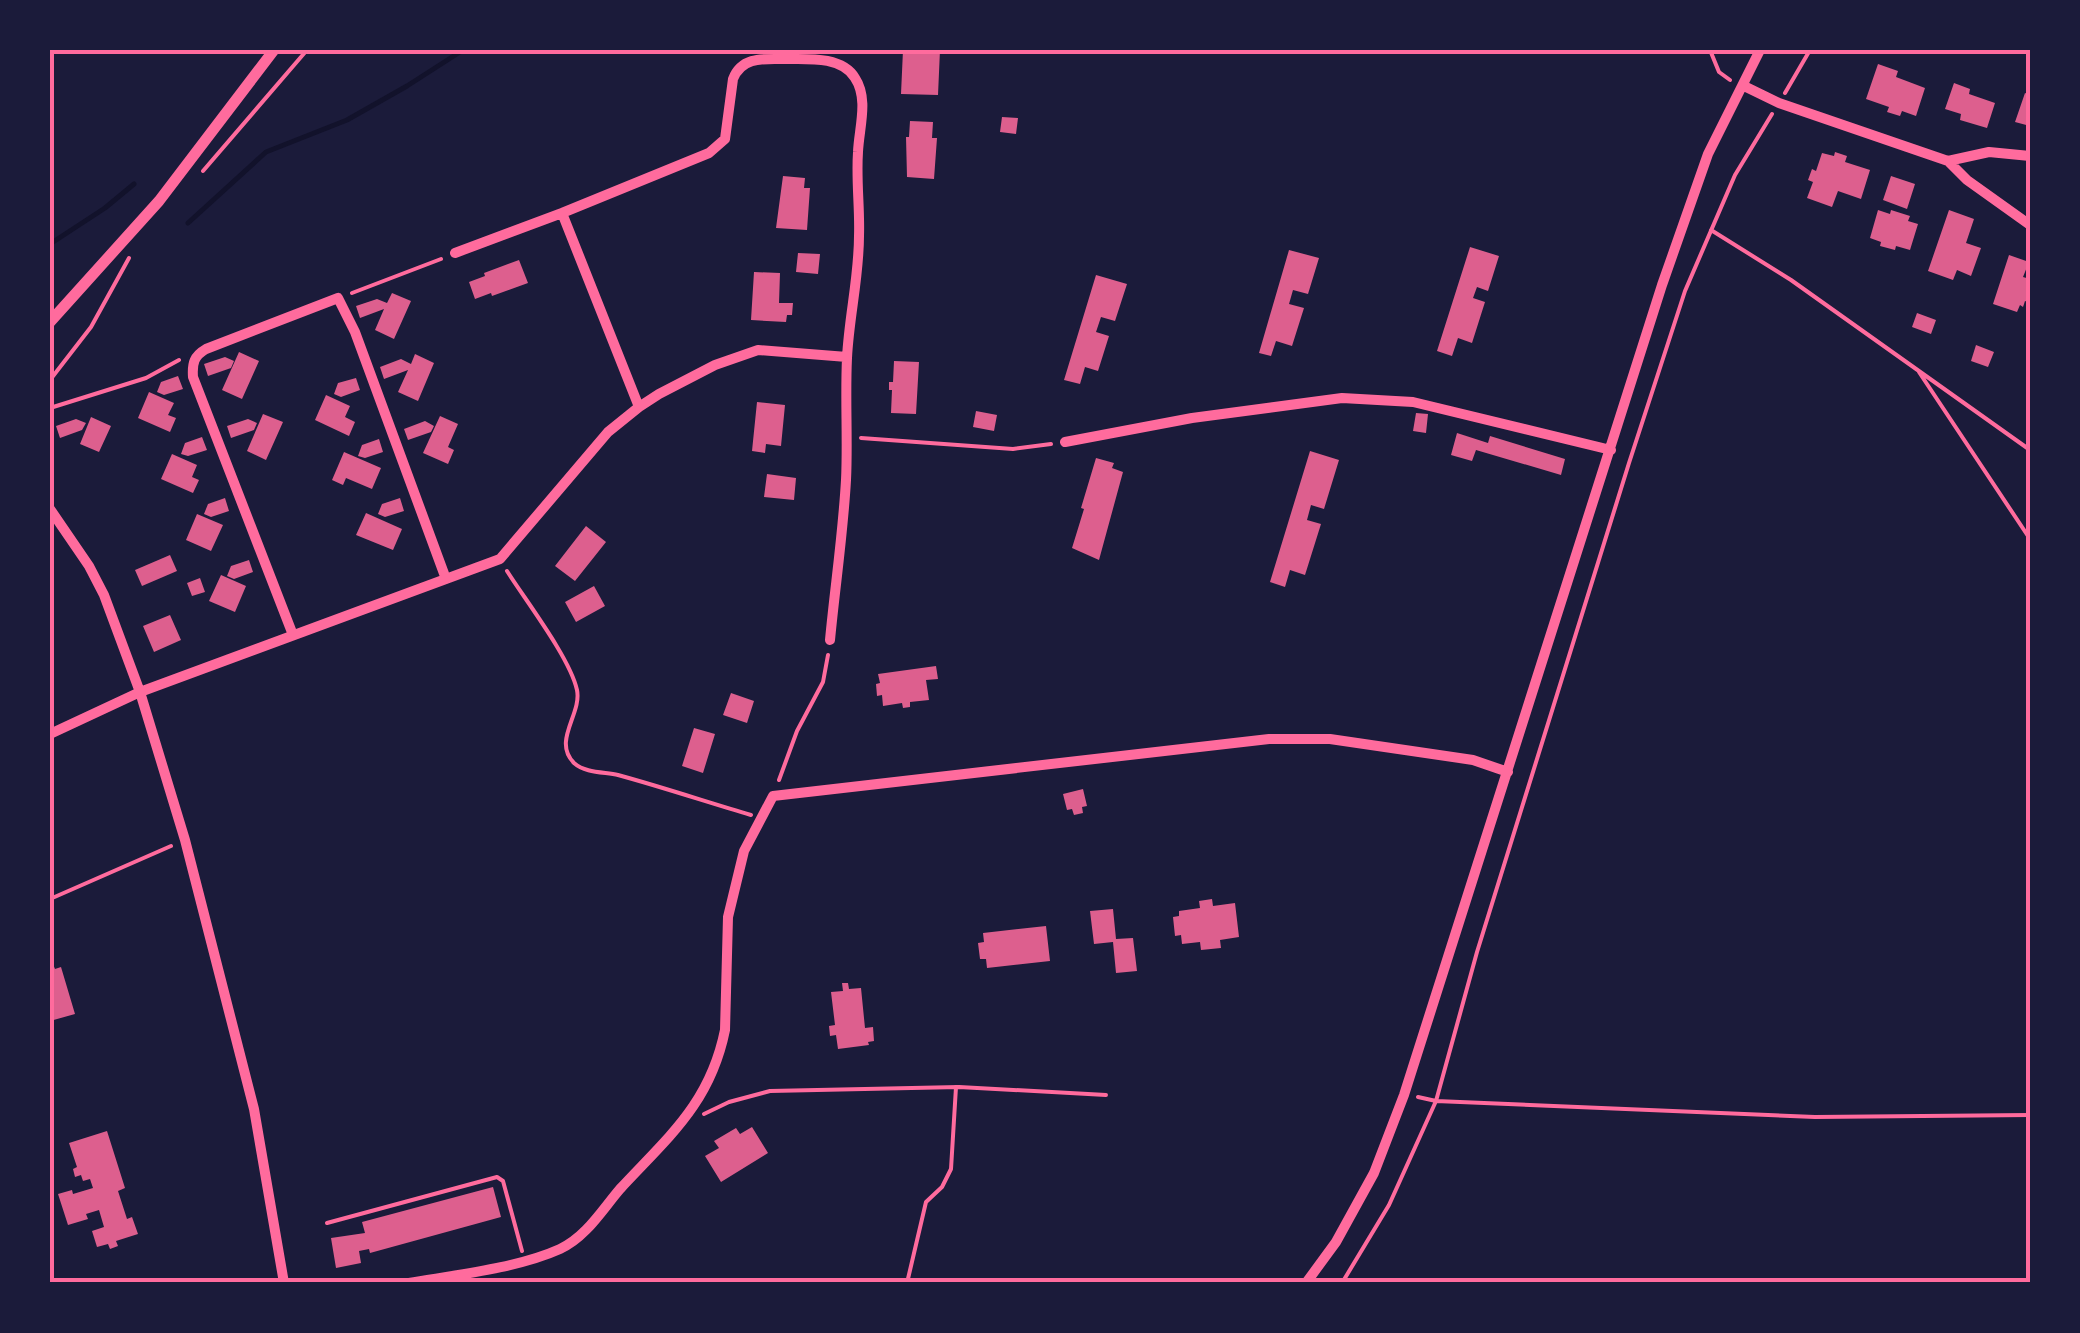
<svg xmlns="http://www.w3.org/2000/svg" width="2080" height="1333" font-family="'Archivo Narrow',sans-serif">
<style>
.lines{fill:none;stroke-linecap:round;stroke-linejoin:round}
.stream{stroke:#12122b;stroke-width:5}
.building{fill:#dd5f8e}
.path{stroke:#ff6b9d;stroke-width:4}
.minor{stroke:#ff6b9d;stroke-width:10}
.tertiary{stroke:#ff6b9d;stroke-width:11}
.neatline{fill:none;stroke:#ff6b9d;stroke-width:4}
</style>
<rect width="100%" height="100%" fill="#1b1b3a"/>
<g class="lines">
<path class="stream" d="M188,223l78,-71 81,-32 60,-34 56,-36
M50,244l55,-36 29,-24"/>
</g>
<path class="building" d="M903,50h37l-2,45 -37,-1z
M1878,64l20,7 -2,6 29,11 -9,28 -14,-5 -2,5 -13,-4 2,-5 -23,-8z
M1954,83l16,6 -1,5 26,9 -8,25 -27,-8 1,-6 -16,-5z
M2025,93l5,2v31l-15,-4z
M1002,117l16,1 -2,16 -16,-2z
M910,121l23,1 -1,16h5l-3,41 -27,-2 -1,-40h3z
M1835,152l12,4 -2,6 25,8 -9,29 -23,-8 -6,16 -25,-9 6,-16 -5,-2 4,-11 4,2 6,-18 12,3z
M783,176l22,2 -1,10h6l-3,42 -31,-2z
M1891,176l24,8 -8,25 -24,-9z
M1878,210l12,4 1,-4 19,6 -2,5 10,3 -8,26 -14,-4 -1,4 -15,-4 1,-4 -11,-4z
M1949,210l25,9 -8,24 15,5 -10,28 -14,-6 -4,10 -25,-9z
M1470,247l29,9 -11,35 -11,-4 -4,11 12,4 -13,41 -14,-5 -6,18 -15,-5z
M1289,250l30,8 -11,36 -15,-4 -4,14 15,4 -12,38 -16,-5 -5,15 -12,-3z
M798,253l22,1 -2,20 -22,-2z
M2009,255l20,7 -6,15 7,2v24l-5,-2 -2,6 -3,-2 -3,7 -24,-8z
M519,260l9,23 -36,13 -1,-3 -16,6 -6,-17 16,-6 -1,-3z
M754,272l26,1 -1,30h14l-1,12h-5l-1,7 -35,-2z
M1096,275l31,9 -12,37 -14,-4 -5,15 13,4 -11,35 -13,-4 -5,17 -16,-4z
M392,293l19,8 -17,38 -19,-9 9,-21 -24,9 -4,-12 21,-7 10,4z
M1917,313l19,7 -5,14 -19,-7z
M1976,345l18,7 -6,15 -17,-6z
M239,352l20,9 -17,38 -20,-9z
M415,354l19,9 -16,38 -20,-9 10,-22 -24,9 -4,-12 21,-8 10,5z
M225,357l9,4 -3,7 -23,8 -4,-12z
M894,361l25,1 -3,52 -25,-1 1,-23h-3v-8h4z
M178,376l5,13 -19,6 -7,-3 4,-10z
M356,378l4,12 -19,7 -7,-3 4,-11z
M149,392l25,11 -6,12 8,3 -6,14 -32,-14z
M326,395l24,11 -5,11 10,5 -6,14 -34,-16z
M757,402l28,3 -4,41 -15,-2 -1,9 -13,-2z
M976,411l21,4 -3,16 -21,-4z
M1416,413l12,1 -2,19 -13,-2z
M263,414l20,8 -17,38 -19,-9z
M440,416l18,8 -10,23 6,3 -6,14 -25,-11z
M91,417l20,9 -12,26 -19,-8z
M76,419l10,4 -4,7 -22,8 -4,-12z
M248,419l9,4 -3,7 -23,8 -4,-12z
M425,421l9,5 -3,6 -23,8 -4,-11z
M1457,433l31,10 2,-7 75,23 -4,16 -85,-25 -4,11 -21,-6z
M202,437l5,13 -19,6 -7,-2 4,-11z
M379,439l4,13 -18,6 -7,-2 4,-11z
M1310,451l29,9 -15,49 -13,-4 -4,15 14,4 -16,51 -15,-5 -5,17 -15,-5z
M344,452l37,16 -9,21 -26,-11 -3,7 -11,-5z
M172,454l25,11 -5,12 7,3 -6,13 -32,-14z
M1096,458l18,5 -2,5 11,4 -24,88 -27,-12 12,-39 -3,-1z
M767,474l29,4 -2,22 -30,-3z
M225,498l4,13 -18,6 -7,-3 4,-10z
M400,498l4,13 -19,6 -7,-3 4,-10z
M366,513l36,16 -9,21 -37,-15z
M197,514l26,11 -12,26 -25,-11z
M586,526l20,16 -31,39 -20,-15z
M170,555l7,16 -35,15 -7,-16z
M249,560l4,12 -19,7 -7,-3 4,-10z
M221,575l25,11 -11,26 -26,-11z
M200,578l5,14 -13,4 -5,-13z
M594,586l11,20 -29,16 -11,-20z
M170,615l11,25 -27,12 -11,-26z
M936,666l2,13 -12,1 3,20 -19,2v5l-7,1 -1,-5 -19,3 -1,-11 -5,1 -1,-12 4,-1 -2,-9z
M731,693l23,8 -7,22 -24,-8z
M694,728l21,6 -12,39 -21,-7z
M1083,789l4,17 -5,1 1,6 -9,2 -2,-6 -5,1 -4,-16z
M1212,899l1,7 22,-3 4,34 -19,3 1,8 -20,2 -1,-8 -18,2 -1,-9 -6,1 -2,-19 6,-1v-5l21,-3 -1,-7z
M1113,909l3,30 17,-1 4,33 -21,2 -3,-31 -19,2 -4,-33z
M1046,926l4,35 -63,7 -1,-9h-6l-2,-16 6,-1 -1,-9z
M50,957l5,12 6,-2 14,47 -25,7z
M842,983h6l1,6 12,-1 4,40 8,-1 1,14 -6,1 1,3 -31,4 -2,-14 -6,1 -1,-10 6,-1 -4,-33 12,-1z
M752,1127l16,26 -47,29 -16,-26 14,-8 -5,-7 22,-13 4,6z
M107,1131l18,57 -7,3 9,28 5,-2 6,17 -22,7 2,5 -8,3 -2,-5 -11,3 -5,-16 12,-4 -5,-17 -13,4 2,5 -20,6 -10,-31 14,-4 1,4 20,-6 -3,-9 -7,2 -2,-6 -6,2 -2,-8 4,-2 -8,-24z
M493,1187l8,30 -131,36 -1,-4 -10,2 2,12 -25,5 -5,-30 34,-5 -3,-11z"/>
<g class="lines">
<path class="path" d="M1710,50l9,22 11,8
M1785,93l25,-43
M203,171l104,-121
M1711,230l80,50 239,170
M352,293l89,-34
M1919,372l111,167
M50,380l41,-53 38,-69
M50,408l96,-30 33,-18
M861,438l152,11 38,-5
M507,571c19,30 63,87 70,119 5,24 -25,51 -3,73 11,10 30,9 44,12 44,12 89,27 133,40
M779,780l18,-49 26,-49 5,-27
M50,899l121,-53
M1418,1097l18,4 379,16 215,-2
M704,1114l25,-12 41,-11 189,-4 147,8
M327,1223l170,-46 6,4 19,70
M907,1283l19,-81 16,-15 9,-18 5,-82
M1342,1283l47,-78 47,-104 41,-149 152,-489 56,-172 50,-116 37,-61"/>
<path class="minor" d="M1744,86l35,17 169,58 41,-9 41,4
M1948,161l19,19 63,45
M562,213l77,194
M455,253l107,-40 147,-60 16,-14 8,-60c9,-23 31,-20 52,-20 22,0 57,-3 70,19 14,21 4,50 3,74 -2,29 2,56 1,84 0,41 -10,81 -12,122 -2,41 1,82 -1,122 -3,54 -11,107 -16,160
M1065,442l127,-24 150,-20 71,4 198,48
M50,509l39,57 15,29 36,97 45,148 69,269 30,174
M293,635l-100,-258c-1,-14 1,-21 13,-28l132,-51 17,34 91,247
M50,734l90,-42 360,-133 108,-127 31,-25 20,-13 56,-29 43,-15 89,7
M409,1283c47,-8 109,-15 151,-34 26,-12 42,-39 60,-60 48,-52 90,-85 105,-159l3,-113 16,-66 29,-55 496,-57h61l143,21 35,12
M1306,1283l30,-41 38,-69 30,-78 258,-810 46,-131 52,-104"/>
<path class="tertiary" d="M50,322l109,-121 115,-151"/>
</g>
<rect width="2080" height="1333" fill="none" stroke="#1b1b3a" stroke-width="105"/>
<rect x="52" y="52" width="1976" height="1228" class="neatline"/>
</svg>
